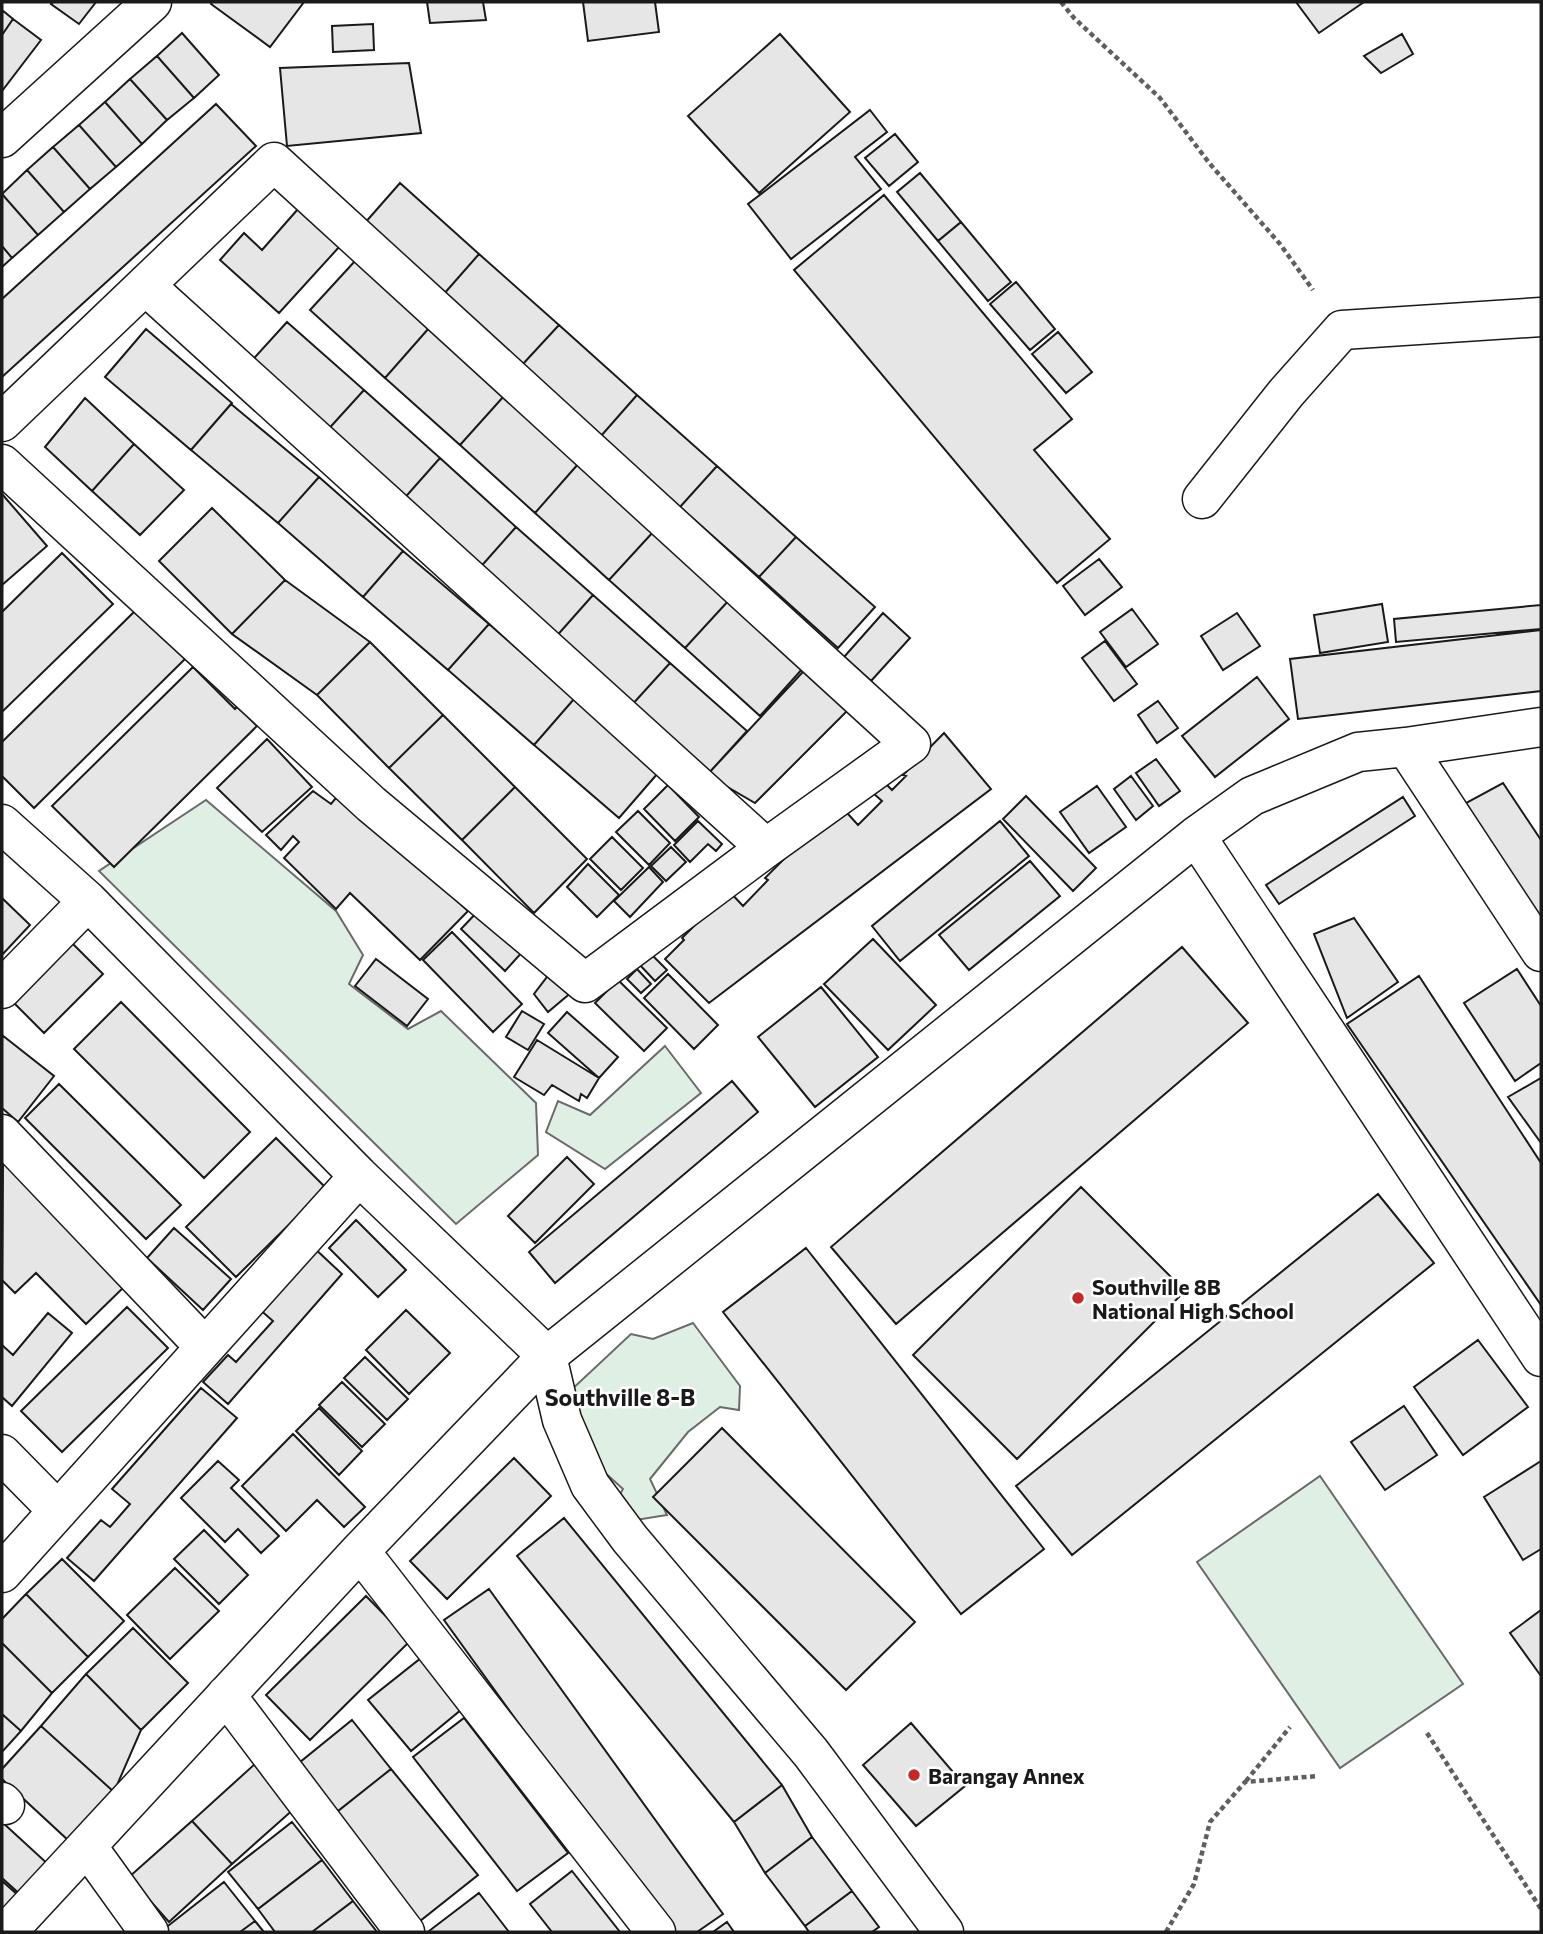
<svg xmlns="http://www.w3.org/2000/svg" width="1543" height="1934" font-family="Commissioner,sans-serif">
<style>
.green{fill:#e0efe3;stroke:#6a6a6a;stroke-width:2}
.building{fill:#e6e6e6;stroke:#1a1a1a;stroke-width:2}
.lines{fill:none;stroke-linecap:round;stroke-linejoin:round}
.minor-casing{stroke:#1a1a1a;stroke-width:41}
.path{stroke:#5f5f5f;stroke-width:4.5;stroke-dasharray:5 3.5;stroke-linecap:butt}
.minor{stroke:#fff;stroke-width:38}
.poi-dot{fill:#c62828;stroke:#fff;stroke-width:2.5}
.labels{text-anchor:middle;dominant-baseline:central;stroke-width:5;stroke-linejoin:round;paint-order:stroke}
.poi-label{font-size:21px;font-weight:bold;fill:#1a1a1a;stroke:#fff;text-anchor:start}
.neighbourhood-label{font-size:23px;font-weight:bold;fill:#1a1a1a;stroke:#fff}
</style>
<rect width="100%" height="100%" fill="#fff"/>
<path class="green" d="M206,800l130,111 27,44 -14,29 59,45 33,-18 95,92 2,52 -82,69 -357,-353z
M665,1046l36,47 -96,76 -59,-37 12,-31 32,14z
M693,1323l47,63 -1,24 -19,-3 -32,25 -38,47 17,36 -31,5 -19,-21 6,-10 -20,-18 -34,-79 62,-58 22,5z
M1320,1476l143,208 -123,84 -143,-206z"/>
<path class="building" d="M53,2h43l-17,22 -28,-20z
M212,2h92l-34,45 -59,-43z
M427,2h56l3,18 -56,3z
M583,2h72l4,30 -71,9z
M1296,2h68l-45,31z
M2,10l11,9 -11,16z
M13,19l28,21 -39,51v-56z
M373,24l1,26 -41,2 -1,-26z
M182,33l37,42 -25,23 -37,-42z
M780,34l70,78 -91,81 -71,-77z
M1402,34l11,20 -32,19 -17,-17z
M157,56l37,42 -27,22 -37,-41z
M409,63l12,70 -134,13 -7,-78z
M130,79l37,41 -25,24 -37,-42z
M105,102l37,42 -26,23 -37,-42z
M216,104l40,42 -254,231v-78z
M870,110l17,22 -32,25 26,32 -90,70 -43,-55z
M79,125l37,42 -26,22 -37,-42z
M895,134l23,28 -29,24 -24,-28z
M53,147l37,42 -26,23 -37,-42z
M27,170l37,42 -26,23 -36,-41z
M920,173l41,49 -23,19 -41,-49z
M400,183l79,71 -36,41 -79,-71z
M2,194l36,41 -26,23 -10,-12z
M884,195l188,224 -38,31 76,89 -53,44 -263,-313z
M298,209l42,37 -61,67 -59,-53 24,-27 18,17z
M961,222l50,60 -23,19 -50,-60z
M2,246l10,12 -10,9z
M479,254l80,71 -37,40 -79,-70z
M355,261l74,67 -44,50 -75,-68z
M1016,282l39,47 -25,21 -40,-46z
M287,322l77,68 -40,44 -77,-68z
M559,325l78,70 -36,41 -79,-71z
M429,328l75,68 -44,49 -75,-67z
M146,329l86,74 -41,47 -86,-73z
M1058,332l34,40 -26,21 -34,-39z
M364,390l76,68 -39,44 -77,-68z
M637,395l80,71 -37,41 -79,-71z
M504,396l75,67 -44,50 -75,-68z
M85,398l49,46 -42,47 -47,-44z
M231,404l88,73 -41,46 -87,-73z
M134,444l50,46 -44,45 -48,-44z
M440,458l76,69 -39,44 -76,-69z
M579,463l75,68 -45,49 -74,-67z
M717,466l79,71 -37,40 -79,-70z
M319,477l84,74 -40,46 -85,-74z
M2,494l45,52 -45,39z
M212,508l73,72 -53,54 -73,-73z
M516,527l77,68 -39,44 -77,-68z
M654,531l76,68 -45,49 -76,-68z
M796,537l79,70 -37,41 -79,-71z
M403,551l86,73 -41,46 -85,-73z
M62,553l51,51 -111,108v-100z
M1099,559l23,28 -37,28 -22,-29z
M285,580l85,62 -53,53 -85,-61z
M593,595l77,68 -40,44 -76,-68z
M730,599l74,68 -44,49 -75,-68z
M1382,604l6,38 -68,11 -6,-38z
M1541,605v24l-145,13 -2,-23z
M137,609l49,49 -152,150 -32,-32v-34z
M1132,609l26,35 -32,23 -26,-35z
M883,613l27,25 -39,43 -27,-24z
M1237,613l23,33 -37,24 -22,-34z
M489,624l85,75 -40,46 -86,-75z
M1541,630v61l-243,28 -8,-60z
M1105,641l32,43 -23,17 -32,-43z
M370,642l73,73 -54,53 -72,-73z
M814,660l42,42 -101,101 -48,-28z
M670,663l77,68 -40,44 -77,-68z
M193,667l42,42 3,-3 19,20 -143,141 -62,-61z
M1257,677l32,42 -74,58 -33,-41z
M574,699l84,74 -39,45 -85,-73z
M1158,701l20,27 -21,15 -19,-28z
M443,715l72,72 -53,53 -73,-72z
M944,733l47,56 -282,214 -44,-44 19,-19 -2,-2 47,-47 14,15 25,-26 -3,-2 74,-74 19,21 24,-24 -9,-8 11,-11 8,8 14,-14 -3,-1z
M267,739l45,48 -50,45 -45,-44z
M1156,759l24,32 -21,15 -23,-33z
M1131,776l22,30 -17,14 -22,-31z
M1503,783l38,57v101l-88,-131z
M668,785l31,32 -24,24 -31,-32z
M1097,786l29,41 -37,26 -29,-41z
M515,787l72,72 -53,54 -72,-73z
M313,791l18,13 10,-12 127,119 -48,49 -70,-67 -14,16 -52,-51 15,-16 -6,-6 -12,14 -15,-15z
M1026,796l70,72 -23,23 -70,-72z
M1403,797l12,19 -136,88 -13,-19z
M638,811l32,32 -21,22 -33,-33z
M698,821l24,23 -6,7 -8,-7 -18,18 -16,-17z
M1000,821l29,35 -129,105 -28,-35z
M612,837l31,31 -22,22 -31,-31z
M671,847l15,15 -20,19 -15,-15z
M1030,861l30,35 -91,74 -30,-35z
M588,864l31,31 -22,22 -30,-30z
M649,867l14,15 -33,35 -16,-16z
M2,898l28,27 -28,30z
M480,909l44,41 -19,21 -44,-42z
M1354,918l44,64 -51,36 -33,-84z
M452,932l70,72 -29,28 -70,-72z
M68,939l35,35 -59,59 -35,-35z
M873,939l63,66 -48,45 -64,-66z
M1182,947l66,76 -352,301 -65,-77z
M649,952l18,18 -12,11 -17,-18z
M376,959l52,40 -21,27 -52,-40z
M637,969l14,15 -10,9 -14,-14z
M1517,969l24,37v57l-26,18 -51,-78z
M550,973l23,18 -25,21 -14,-18z
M668,974l50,51 -24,24 -50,-51z
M1419,976l122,187v142l-194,-281z
M618,980l49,48 -23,23 -49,-48z
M821,987l57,70 -63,50 -57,-70z
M121,1002l129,130 -46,46 -130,-129z
M522,1011l22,13 -16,26 -22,-13z
M567,1012l51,45 -19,21 -51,-45z
M2,1035l52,41 -36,46 -16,-14z
M537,1040l62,38 -12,20 -6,-4 -2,7 -27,-16 -8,10 -30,-18z
M1541,1078v65l-33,-46z
M732,1081l26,31 -203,171 -26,-31z
M59,1084l122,121 -35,34 -121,-121z
M276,1138l50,50 -90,89 -50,-50z
M567,1157l27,27 -59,59 -27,-27z
M3,1160l124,124 -41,40 -50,-51 -21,20 -13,-13z
M1081,1187l104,104 -168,168 -104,-104z
M1378,1194l56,69 -362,292 -56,-69z
M356,1220l50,50 -28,27 -49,-49z
M174,1228l57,51 -28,31 -56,-52z
M312,1246l30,28 -114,130 -25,-22 25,-27 8,7 37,-41 -15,-13z
M806,1248l238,301 -83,65 -238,-302z
M127,1307l41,41 -106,104 -41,-41z
M406,1310l44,43 -41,41 -43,-44z
M48,1313l24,20 -60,73 -10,-9v-52l11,10z
M1478,1340l50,67 -65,48 -49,-68z
M365,1357l43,42 -21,21 -43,-42z
M342,1382l43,42 -23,23 -43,-42z
M201,1388l36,30 -143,163 -27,-23 34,-38 9,7 20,-23 -18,-15z
M1404,1406l33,49 -52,35 -34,-48z
M319,1408l43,43 -23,24 -43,-44z
M722,1428l193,194 -69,68 -193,-193z
M293,1434l72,73 -21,20 -27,-27 -31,31 -44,-45z
M514,1458l37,38 -104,103 -37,-38z
M218,1461l21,19 -8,8 48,48 -18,17 -23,-24 -13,13 -44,-44z
M1541,1461v88l-18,11 -39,-63z
M564,1518l218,267 -48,37 -217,-266z
M204,1530l44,45 -29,29 -45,-45z
M62,1559l62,62 -36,36 -62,-63z
M175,1568l44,43 -49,48 -43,-44z
M489,1589l234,325 -26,18h-28l-225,-312z
M26,1594l62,63 -36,36 -50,-50v-24z
M366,1596l44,45 -100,99 -44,-45z
M1541,1610v66l-31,-43z
M133,1628l55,55 -47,47 -55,-56z
M2,1643l50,50 -31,38 -19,-17z
M421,1658l41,51 -51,42 -43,-51z
M86,1674l55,56 -27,62 -73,-66z
M2,1714l19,17 -19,21z
M464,1718l104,135 -51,38 -104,-134z
M352,1720l39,49 -58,46 -39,-48z
M911,1723l54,63 -49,40 -53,-61z
M41,1726l73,66 -45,49 -67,-62v-10z
M256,1763l39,45 -63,56 -40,-43z
M391,1769l87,106 -58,46 -87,-106z
M782,1785l30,52 -47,36 -31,-51z
M192,1821l40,43 -63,58 -40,-45z
M2,1822l48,44 -28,30 -20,-18z
M292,1822l30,38 -64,49 -30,-37z
M812,1837l40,54 -47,35 -40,-53z
M322,1860l31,41 -41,31h-37l-17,-23z
M572,1871l48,61h-68l-22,-28z
M2,1881l17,15 -17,19z
M224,1882l31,39 -15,11h-73l-3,-3z
M852,1891l27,36 -7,5h-63l-4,-6z
M479,1893l30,39h-79l-1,-1z
M353,1901l24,31h-65z
M255,1921l9,11h-24z
M727,1922l7,10h-21z"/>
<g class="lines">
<g class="minor-casing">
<path id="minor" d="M2,138l150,-136
M146,286l620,562
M2,422l272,-260 637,582 -145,104 -181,135 -214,-179 -369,-340
M1202,499l84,-106 56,-63 199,-13
M1406,747l135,205
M2,824l86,77 271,275 188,180 15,64 28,65 40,54 181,214 133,179
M1196,836l345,521
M2,989l86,-88
M2,1134l203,213
M2,1454l56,57
M360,1551l296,381
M2,1573l357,-397
M226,1695l179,237
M2,1802l3,3
M87,1846l62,86
M7,1932l353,-381 187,-195 649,-520 56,-40 106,-44 48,-5 135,-20"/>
</g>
<path class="path" d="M1061,2l13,16 86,80 50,66 70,80 33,46
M1427,1733l114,176
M1246,1781l44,-54
M1166,1932l28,-48 16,-62 35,-40 73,-6"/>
<use href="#minor" class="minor"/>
</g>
<g class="poi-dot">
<circle cx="1078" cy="1298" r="7"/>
<circle cx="914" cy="1775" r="7"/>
</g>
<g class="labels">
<g class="poi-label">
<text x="1092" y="1286">Southville 8B<tspan x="1092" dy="24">National High School</tspan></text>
<text x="928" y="1775">Barangay Annex</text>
</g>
<g class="neighbourhood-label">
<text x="620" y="1397">Southville 8-B</text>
</g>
</g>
<rect width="1543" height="1934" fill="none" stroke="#1a1a1a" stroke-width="7"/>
</svg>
